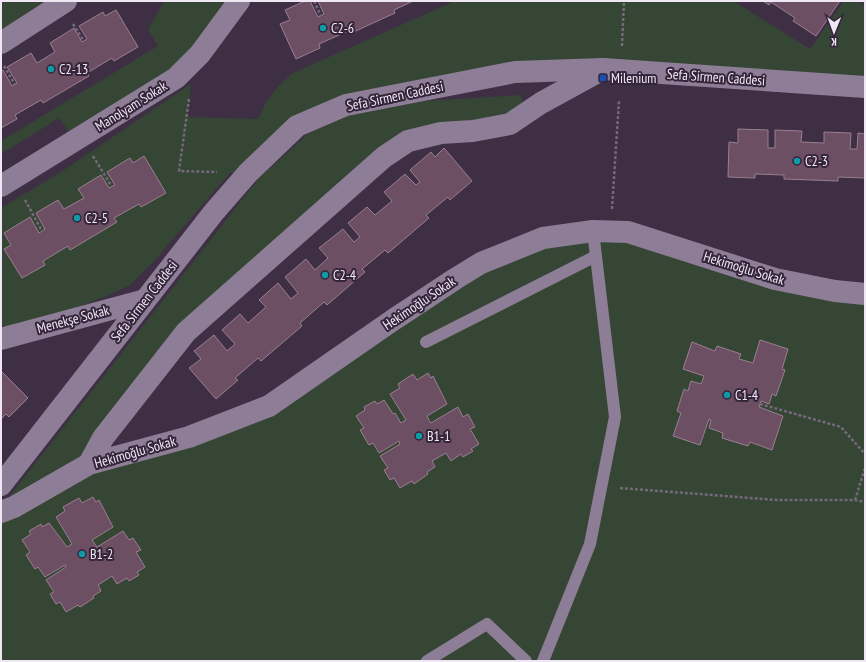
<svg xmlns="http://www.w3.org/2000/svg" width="866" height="662" font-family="'PT Sans Narrow',sans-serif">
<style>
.green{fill:#364635}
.building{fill:#6d4f63;stroke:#9a7e91}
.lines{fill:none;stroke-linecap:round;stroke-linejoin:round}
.path{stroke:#75687b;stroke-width:2.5;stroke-dasharray:3 2;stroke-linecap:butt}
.service{stroke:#8e7d96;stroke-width:12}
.minor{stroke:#8e7d96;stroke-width:22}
.tertiary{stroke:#8e7d96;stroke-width:22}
.culture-dot{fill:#0f9aa8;stroke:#34253a;stroke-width:1.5}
.transit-dot{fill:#1a4fb4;stroke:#34253a;stroke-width:1.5}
.labels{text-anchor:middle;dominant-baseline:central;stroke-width:4;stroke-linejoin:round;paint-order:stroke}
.poi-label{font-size:14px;fill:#f0e7f5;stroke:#34253a;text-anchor:start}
.street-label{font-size:14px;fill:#f0e7f5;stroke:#34253a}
</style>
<rect width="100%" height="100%" fill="#3e2f45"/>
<path class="green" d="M1,1h45l-45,29z
M164,1h66l-34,47 -25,23 -100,64 -12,-17 -58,36v-13l157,-95 -10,-16z
M455,1h278l77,48 34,-48h14l7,5v81l-262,-18 -257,36 -98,68h-18l-76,88 -24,24 -23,11 -63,24 -38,8 -5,-3v-117l60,-36 130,-88 -4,33 71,2c9,-21 17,-31 35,-46z
M521,95l4,19 -117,27 -222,191 -96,132 179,-58 186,-127 138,-48 272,63v367h-864v-154l258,-329 50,-45 44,-19 56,-12z"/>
<path class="building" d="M305,1h5l8,16 6,-3 -6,-13h95l-19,9 1,3 -46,21 -1,-3 -29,13 1,4 -24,11 -16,-35 10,-4 -5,-10z
M763,1h77l-24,35 -23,-15 2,-3 -24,-16 -2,3z
M116,10l22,37 -24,14 -2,-3 -25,15 2,3 -46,27 -2,-3 -26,15 2,4 -16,9v-56l2,-2 9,16 5,-3 -10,-16 24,-14 6,10 18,-11 -5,-9 24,-15 8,14 5,-3 -8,-13 24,-14 2,4z
M738,129l30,1v18h7v-18l27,1 -1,11 23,1v-11l27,1 -1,16h7l1,-16 7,1v44l-27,-1v4l-54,-2v-4l-29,-1v4l-27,-1 1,-35 9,1z
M444,148l28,33 -22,19 -2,-3 -22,18 3,3 -41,35 -3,-3 -23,19 3,3 -38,33 -3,-3 -24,21 2,3 -41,35 -3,-3 -23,20 3,2 -22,19 -27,-31 12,-9 -7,-8 20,-16 13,16 8,-7 -13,-14 18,-16 8,9 18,-16 -7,-7 19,-17 13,16 7,-6 -13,-16 21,-18 9,11 13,-12 -9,-10 24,-19 11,13 6,-5 -12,-14 19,-16 8,8 17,-14 -8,-9 21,-18 11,11 4,-3 -10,-12 21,-18 4,5z
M144,156l22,37 -25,14 -2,-3 -25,14 3,4 -47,28 -2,-4 -25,15 2,4 -23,13 -18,-29 7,-4 -7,-12 26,-16 9,16 6,-4 -9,-16 22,-13 6,9 20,-11 -6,-9 23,-14 8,13 6,-3 -8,-13 23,-14 3,5z
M760,340l28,9 -6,20 3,1 -9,26 -4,-2 -3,10 -8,-3 -2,6 24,9 -11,34 -22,-8 -2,4 -26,-8 1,-5 -14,-5 2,-8 -2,-1 -9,26 -27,-9 8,-23 -4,-2 7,-22 4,2 3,-10 10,3 3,-8 -21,-7 9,-27 23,9 2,-5 24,8 -2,5 14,4z
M1,371l27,27 -19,19 -3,-3 -5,5z
M428,373l3,5 2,-2 14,28 -20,12 2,4 2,3 27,-16 5,10 5,-3 7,13 -5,2 9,15 -8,5 2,2 -10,6 -2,-3 -10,7 -5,-8 -14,8 3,6 -8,5 1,2 -14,10 -2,-3 -12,7 -6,-10 -4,2 -6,-10 4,-2 -8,-12 20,-12 -1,-3 -20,12 -6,-10 -4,2 -9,-15 4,-2 -8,-12 9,-6 -1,-3 11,-6 2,3 7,-4 9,14 2,-1 6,10 5,-3 -16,-26 10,-6 -2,-4 15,-10 4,6z
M93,497l3,5 3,-2 14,27 -21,13 5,7 26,-16 6,9 4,-2 8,12 -5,2 9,15 -8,5 2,3 -10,6 -2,-3 -10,6 -5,-8 -14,9 3,6 -8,5 1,2 -14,9 -2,-2 -12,7 -6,-10 -4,2 -6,-10 4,-2 -8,-12 20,-13 -1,-2 -20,12 -7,-10 -3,2 -9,-14 4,-3 -8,-12 9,-6 -2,-3 12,-7 1,3 7,-4 18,24 5,-3 -16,-27 9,-6 -2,-4 16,-9 3,5z"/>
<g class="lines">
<path class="path" d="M314,1l7,15
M73,24l11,17
M622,46l2,-45
M4,66l11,19
M189,99l-10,72 38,1
M93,156l19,31
M25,200l17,31
M612,209l7,-108
M760,404l81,23 24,27
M620,488l157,12h78l10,2
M855,500l10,-32"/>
<path class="service" d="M426,342l170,-86
M427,661l60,-37 39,37
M543,661l47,-117 25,-127 -22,-186"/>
<path class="minor" d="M1,43l65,-42
M1,186l175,-108 24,-24 39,-53
M1,339l144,-39
M89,464l14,-26 83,-106 198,-175 24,-16 33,-8 32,-2 37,-7 31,-21 62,-34
M1,512l13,-5 75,-43 100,-27 80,-31 124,-86 62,-41 26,-16 62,-25 50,-7 35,1 147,47 60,12 30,3"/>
<path class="tertiary" d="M1,485l213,-273 34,-39 49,-47 49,-21 169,-33 88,-3 262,18"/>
</g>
<g class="culture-dot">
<circle cx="323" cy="28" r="4"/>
<circle cx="51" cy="69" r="4"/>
<circle cx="797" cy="161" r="4"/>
<circle cx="77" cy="218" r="4"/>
<circle cx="325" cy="275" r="4"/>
<circle cx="727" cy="395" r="4"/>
<circle cx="419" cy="436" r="4"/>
<circle cx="82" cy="554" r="4"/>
</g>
<rect class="transit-dot" x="599" y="74" width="8" height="8" rx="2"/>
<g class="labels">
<g class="poi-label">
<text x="331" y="28">C2-6</text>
<text x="59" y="69">C2-13</text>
<text x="611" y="78">Milenium</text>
<text x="805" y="161">C2-3</text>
<text x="85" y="218">C2-5</text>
<text x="333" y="275">C2-4</text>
<text x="735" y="395">C1-4</text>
<text x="427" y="436">B1-1</text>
<text x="90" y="554">B1-2</text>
</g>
<g class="street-label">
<text transform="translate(716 77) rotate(4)">Sefa Sirmen Caddesi</text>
<text transform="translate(395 96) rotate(-12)">Sefa Sirmen Caddesi</text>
<text transform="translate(131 106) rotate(-32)">Manolyam Sokak</text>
<text transform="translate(744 268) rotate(17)">Hekimoğlu Sokak</text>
<text transform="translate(144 301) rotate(-52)">Sefa Sirmen Caddesi</text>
<text transform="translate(419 303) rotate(-34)">Hekimoğlu Sokak</text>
<text transform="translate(73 319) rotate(-15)">Menekşe Sokak</text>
<text transform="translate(135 452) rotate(-16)">Hekimoğlu Sokak</text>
</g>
</g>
<rect width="866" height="662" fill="none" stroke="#f0e7f5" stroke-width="4"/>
<g transform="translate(834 32) rotate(181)" stroke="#34253a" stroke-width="3" paint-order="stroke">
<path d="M0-3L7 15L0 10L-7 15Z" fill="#f0e7f5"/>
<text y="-6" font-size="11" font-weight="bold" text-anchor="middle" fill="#f0e7f5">K</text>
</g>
</svg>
